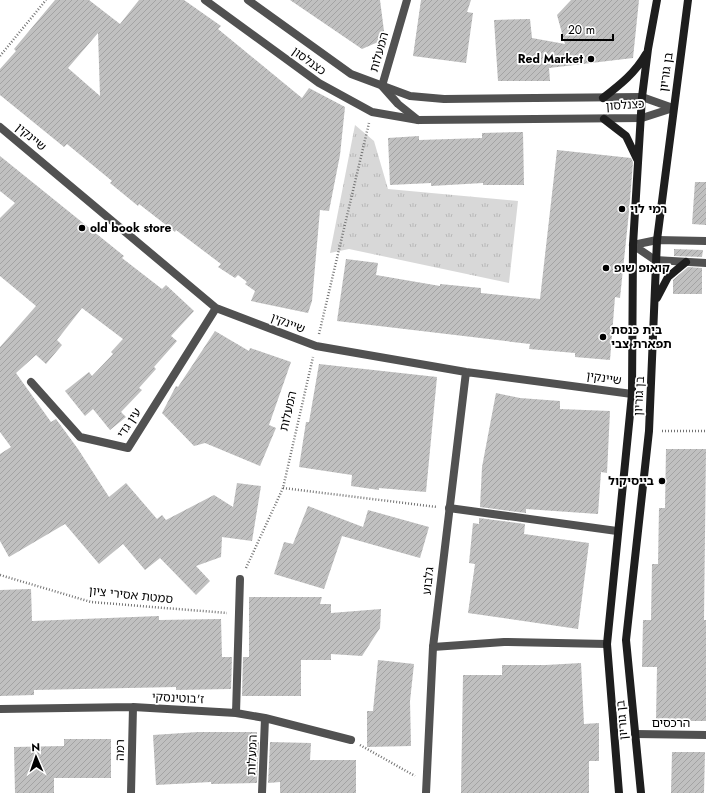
<svg xmlns="http://www.w3.org/2000/svg" width="706" height="793" font-family="Jost,'Noto Sans Hebrew',sans-serif">
<style>
.park{fill:url(#park-tufts)}
.building{fill:url(#building-hatch);fill-rule:evenodd}
.lines{fill:none;stroke-linecap:round;stroke-linejoin:round}
.path{stroke:#737373;stroke-width:2.5;stroke-dasharray:1 2;stroke-linecap:butt}
.pedestrian{stroke:#515151;stroke-width:8}
.minor{stroke:#515151;stroke-width:8}
.tertiary{stroke:#515151;stroke-width:8}
.secondary{stroke:#1e1e1e;stroke-width:8}
.poi-dot{fill:#000;stroke:#fff;stroke-width:1.5}
.labels{text-anchor:middle;dominant-baseline:central;stroke-width:3.5;stroke-linejoin:round;paint-order:stroke}
.street-label{font-size:12px;fill:#000;stroke:#fff}
.poi-label{font-size:12px;font-weight:bold;fill:#000;stroke:#fff;text-anchor:start}
</style>
<defs>
<pattern id="park-tufts" width="24" height="20" patternUnits="userSpaceOnUse"><rect width="24" height="20" fill="#d8d8d8"/><path d="M3 7l-1-3M5 7V3M7 7l1-3M15 17l-1-3M17 17v-4M19 17l1-3" fill="none" stroke="#b8b8b8"/></pattern>
<pattern id="building-hatch" width="6" height="6" patternUnits="userSpaceOnUse"><rect width="6" height="6" fill="#c0c0c0"/><path d="M-1 1l2-2M0 6l6-6M5 7l2-2" fill="none" stroke="#a3a3a3"/></pattern>
</defs>
<rect width="100%" height="100%" fill="#fff"/>
<path class="park" d="M355,125l19,16 14,48 130,12 -9,82 -160,-34 -19,4z"/>
<path class="building" d="M55,0h34l31,24 19,-24h45l37,26 -3,3 84,69 7,-10 36,19 -5,48 -11,56 -9,-1 -8,91 -4,12 -57,-12 4,-10 -10,-7 2,-2 -9,-7 -3,3 -17,-11 3,-3 -45,-34 -1,2 -36,-28 -1,2 -28,-23 2,-2 -45,-37 -3,3 -64,-52v-26l16,-18 -2,-2zM98,33l2,63 -32,-28z
M290,0h90l5,39 -23,10z
M421,0h50l-4,12 6,1 -7,50 -53,-7z
M571,0h68l-6,58 -84,10 1,13h-52l-4,-61 36,-1 2,19 33,6 -8,-29z
M523,132l1,53h-41v-2l-52,3v-3l-41,2 -2,-47 31,-2v4l63,-2v-5z
M557,150l74,8 2,4 -4,50 -9,86 -5,-1 -5,63 -35,-3v-4l-46,-4 1,-5 -193,-23 9,-62 32,4 -2,12 64,11v-2l41,4v5l59,6z
M0,156l124,100 -2,2 40,31 4,-4 28,26 -23,25 6,5 -23,26 2,2 -17,19 3,2 -21,22 5,5 -16,13 -17,-21 -8,7 -20,-25 24,-19 3,4 21,-22 -2,-2 12,-13 -41,-31 -25,32 5,5 -16,19 -10,-9 -20,18 35,49 5,-3 22,30 31,48 17,-14 31,36 5,-4 4,5 48,-25 19,12 4,-24 24,3 -9,55 -30,-4 -1,20 -25,9 14,15 -14,14 -36,-37 -15,12 -22,-26 -24,20 -34,-40 -56,33 -9,-16v-87l11,-7 -11,-15v-85l36,-41 -36,-30v-58l15,-15 -15,-12z
M695,182h11v43l-14,-1z
M674,249l29,1 -1,7 -28,-1z
M688,267l14,1v26h-29v-14z
M215,331l34,20 1,-3 41,14 -22,63 7,3 -16,38 -55,-23 -11,3 -32,-33 14,-27 2,1z
M319,364l118,13 -11,115 -47,-4v2l-28,-4 1,-11 -53,-8 7,-45h3z
M496,393l24,5 40,3v8l50,2 -3,62 -6,-1 -3,42 -72,-5v4l-46,-6 2,-40z
M666,449h40l-2,171h2v101h-50l1,-54h-15l1,-47h8l1,-56h6l1,-56h6z
M308,506l55,21 5,-17 61,17 -9,31 -78,-22 -18,53 -50,-15 10,-32 9,2z
M479,518l46,6 -1,10 65,9 -11,86 -110,-16 7,-49 -6,-1 4,-40 6,1z
M31,589l1,32 127,-5v4l62,-1 1,38h10l-1,32 -55,1v-3l-142,3v5l-34,1v-106z
M249,597h73l-2,7h11v9l50,-4 -1,19 -18,28 -31,-2v6h-30v36h-59l1,-39h6z
M378,660l36,4 -4,37 1,45 -44,1v-36h6z
M581,663l3,61 15,-1v38h-10v32h-128l2,-118h39v-10h44z
M198,732h59v10h2l-2,41 -46,1v-2l-55,3 -3,-50z
M64,739h47v39h-57v15h-39l-1,-46 50,-1z
M270,742l41,1 -1,17h46v33h-76v-11l-12,1z
M672,752h33l-1,41h-33z"/>
<g class="lines">
<path class="path" d="M0,56l46,-56
M319,334l50,-211
M662,431h44
M283,488l154,19
M246,568l37,-80 30,-131
M0,575l91,27 136,11
M360,745l55,31"/>
<path class="pedestrian" d="M449,508l168,23
M433,647l71,-5 103,2"/>
<path class="minor" d="M407,0l-25,86 16,18 20,16
M0,127l216,181 100,38 150,26 166,22
M31,382l49,55 48,11 88,-140
M0,709l133,-2 103,6 29,5 86,22
M236,713l4,-134
M635,734l71,1
M131,793l2,-86
M262,793l3,-75
M426,793l7,-146 33,-275"/>
<path class="tertiary" d="M205,0l114,83 53,29 46,8 224,-2 31,-10
M248,0l103,74 59,22 34,3 198,-2 31,11
M633,245l22,15 51,3
M633,245l24,-5 49,1"/>
<path class="secondary" d="M603,98c18,-14 32,-25 43,-44
M604,119l22,17 11,23
M657,298l11,-21 18,-15
M619,793l-12,-149 25,-250 1,-149 9,-148 6,-48 9,-49
M641,793l-15,-153 23,-209 8,-191 31,-240"/>
</g>
<g class="poi-dot">
<circle cx="591" cy="59" r="4"/>
<circle cx="622" cy="209" r="4"/>
<circle cx="82" cy="228" r="4"/>
<circle cx="606" cy="268" r="4"/>
<circle cx="603" cy="337" r="4"/>
<circle cx="662" cy="481" r="4"/>
</g>
<g class="labels">
<g class="street-label">
<text transform="translate(379 52) rotate(-74)">המעלות</text>
<text transform="translate(309 61) rotate(36)">כצנלסון</text>
<text transform="translate(666 72) rotate(-82)">בן גוריון</text>
<text transform="translate(625 105) rotate(-4)">כצנלסון</text>
<text transform="translate(31 137) rotate(40)">שיינקין</text>
<text transform="translate(288 323) rotate(21)">שיינקין</text>
<text transform="translate(604 378) rotate(8)">שיינקין</text>
<text transform="translate(639 396) rotate(-87)">בן גוריון</text>
<text transform="translate(288 411) rotate(-77)">המעלות</text>
<text transform="translate(129 423) rotate(-56)">עין גדי</text>
<text transform="translate(428 581) rotate(-84)">גלבוע</text>
<text transform="translate(131 595) rotate(6)">סמטת אסירי ציון</text>
<text transform="translate(178 698) rotate(3)">ז'בוטינסקי</text>
<text transform="translate(622 720) rotate(-95)">בן גוריון</text>
<text x="671" y="723">הרכסים</text>
<text transform="translate(120 750) rotate(-89)">רמה</text>
<text transform="translate(252 755) rotate(-88)">המעלות</text>
</g>
<g class="poi-label">
<text x="583" y="59" text-anchor="end">Red Market</text>
<text x="630" y="209">רמי לוי</text>
<text x="90" y="228">old book store</text>
<text x="614" y="268">קואופ שופ</text>
<text x="611" y="330">בית כנסת<tspan x="611" dy="14">תפארת צבי</tspan></text>
<text x="654" y="481" text-anchor="end">בייסיקול</text>
</g>
</g>
<g transform="translate(36 757) rotate(358)" stroke="#ffffff" stroke-width="3" paint-order="stroke">
<path d="M0-3L7 15L0 10L-7 15Z" fill="#000000"/>
<text y="-6" font-size="11" font-weight="bold" text-anchor="middle" fill="#000000">N</text>
</g>
<path d="M562 34v6h51v-6" fill="none" stroke="#000000" stroke-width="2"/>
<text x="568" y="34" font-size="12" fill="#000000" stroke="#ffffff" stroke-width="3" paint-order="stroke">20 m</text>
</svg>
